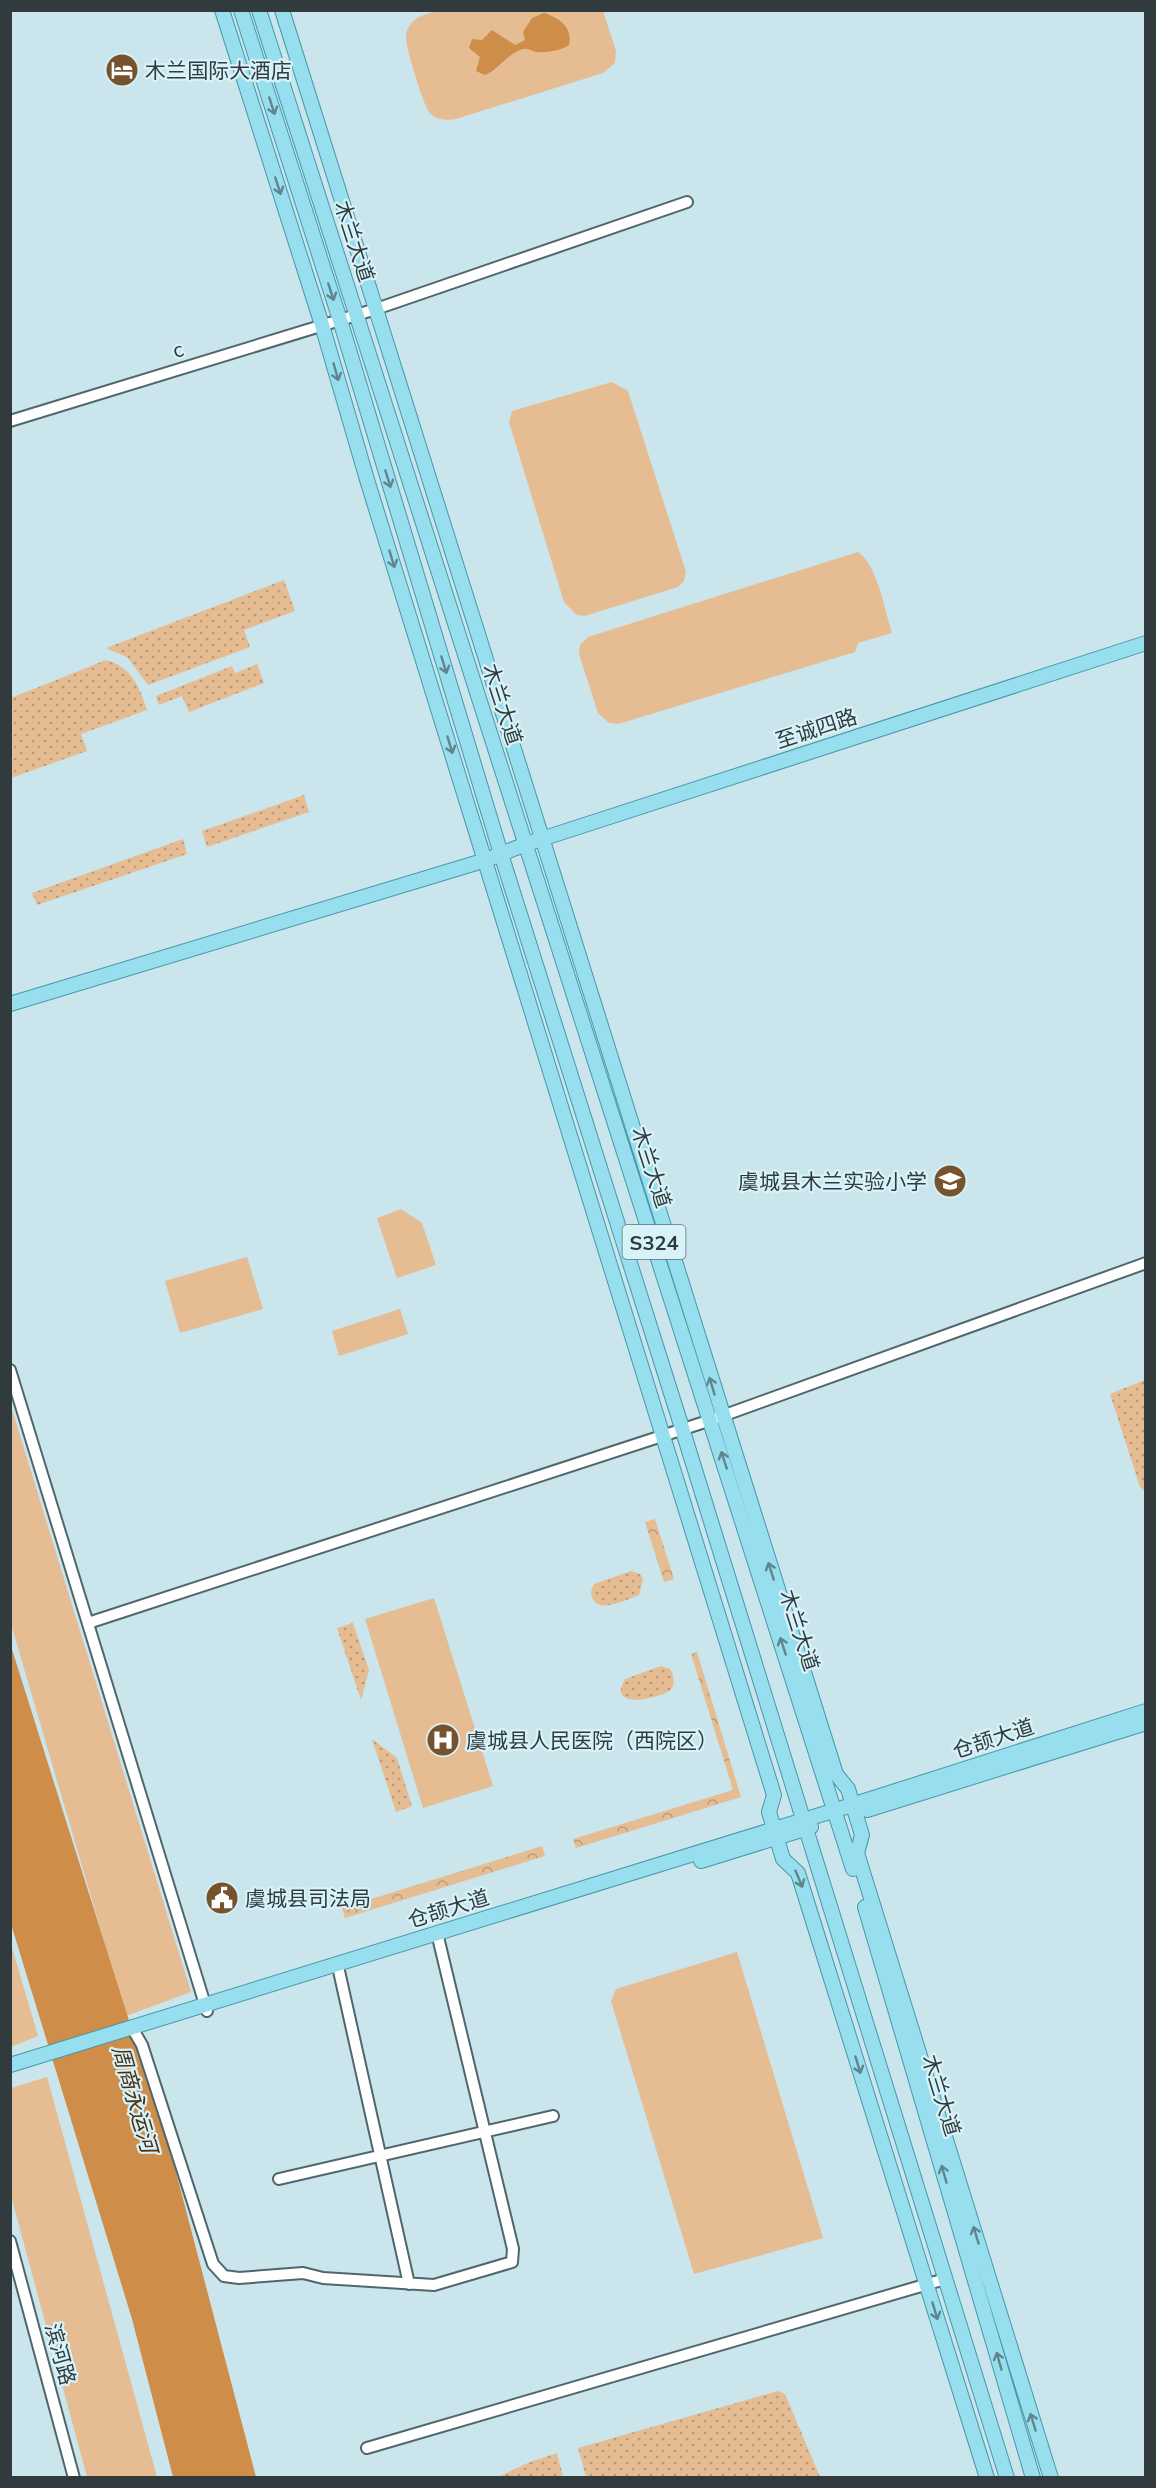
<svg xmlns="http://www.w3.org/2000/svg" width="1156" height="2488" font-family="Mulish,'Noto Sans SC',sans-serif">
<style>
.grass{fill:url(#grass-dots)}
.forest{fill:url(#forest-crowns)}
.park{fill:#e6bc93}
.water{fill:#ce8d49}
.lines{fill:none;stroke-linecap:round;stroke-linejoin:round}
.minor-casing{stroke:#4f676c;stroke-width:14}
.major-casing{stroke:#4698a9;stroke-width:16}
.minor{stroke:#fff;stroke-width:10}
.major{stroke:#97dfee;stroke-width:14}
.oneway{stroke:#5f858d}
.labels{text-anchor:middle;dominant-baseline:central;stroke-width:4.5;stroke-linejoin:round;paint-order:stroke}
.shield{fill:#d7f2f8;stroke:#637276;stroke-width:1.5}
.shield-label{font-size:20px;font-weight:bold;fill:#313b3e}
.poi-label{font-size:21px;fill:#313b3e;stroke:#d7f2f8;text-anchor:start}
.street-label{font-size:21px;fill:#313b3e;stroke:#d7f2f8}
.water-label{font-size:22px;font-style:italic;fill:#4a2f11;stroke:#d7f2f8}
</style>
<defs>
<pattern id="grass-dots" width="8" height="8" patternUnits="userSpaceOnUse" patternTransform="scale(1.5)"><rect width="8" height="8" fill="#e6bc93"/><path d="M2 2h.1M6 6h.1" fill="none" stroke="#bb9a79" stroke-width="1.8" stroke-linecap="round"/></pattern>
<pattern id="forest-crowns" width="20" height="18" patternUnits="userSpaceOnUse" patternTransform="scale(1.5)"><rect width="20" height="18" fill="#e6bc93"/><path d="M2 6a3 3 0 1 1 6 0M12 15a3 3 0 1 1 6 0" fill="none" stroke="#bb9a79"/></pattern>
</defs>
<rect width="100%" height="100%" fill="#cae5eb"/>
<path class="grass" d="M284,580l11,31 -51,19 6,17 -102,38 -21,-28 -21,-9z
M106,660c26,7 33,26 41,50l-66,24 6,17 -76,27v-80z
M257,664l7,19 -75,29 -7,-16 -23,9 -3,-9 76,-30 3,7z
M304,795l5,17 -102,35 -5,-16z
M183,839l4,15 -150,51 -5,-12z
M1145,1380h1l-1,111 -5,-4 -30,-93z
M631,1571l9,3 3,5 -4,16c-12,4 -41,20 -47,2 -2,-5 0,-9 2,-13z
M353,1623l16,47 -8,30 -24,-72z
M661,1666l9,3c4,6 6,17 -1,22 -12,8 -63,19 -44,-12z
M372,1739l25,19 15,48 -16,6z
M778,2391l7,3 35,83h-234l-8,-29z
M557,2453l6,24h-65l32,-15z"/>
<path class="forest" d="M655,1519l19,60 -10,3 -19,-60z
M697,1652l44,145 -165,51 -3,-9 160,-49 -42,-136z
M542,1846l3,10 -200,62 -3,-10z"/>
<path class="park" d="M438,11h165l13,40 -1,12 -12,10 -147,46c-9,1 -19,2 -26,-6 -6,-6 -24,-65 -24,-75 0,-4 1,-10 4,-13 5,-9 19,-12 28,-14z
M612,382l16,9 58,181 -2,9 -6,6 -93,29 -8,-1 -13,-13 -55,-180 3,-11z
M858,552c19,12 27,59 34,81l-34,10 -3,9 -237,72 -9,-1 -11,-10 -19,-59 1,-9 8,-8z
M401,1209l21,14 14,42 -39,13 -20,-60z
M247,1257l16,52 -83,24 -15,-52z
M400,1309l8,25 -69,22 -7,-25z
M10,1403l181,589 -65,24 -115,-392z
M434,1598l59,188 -70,22 -58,-189z
M11,1944l27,92 -27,11h-1z
M737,1952l86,286 -129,36 -83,-273 5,-12z
M47,2077l110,400h-70l-76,-281v-108z"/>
<path class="water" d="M544,13c16,5 29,15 25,32 -6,5 -24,8 -32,7 -5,0 -8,-4 -13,-3 -15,2 -25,21 -39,26l-9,-4 4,-14 -11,-9 3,-9 10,1 10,-10 23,15 10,-5 -2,-8 9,-14z
M10,1643l162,514 84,320h-83l-41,-158 -121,-395z"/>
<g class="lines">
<g class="minor-casing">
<path id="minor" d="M10,421l366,-112 311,-107
M10,1370l197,641
M88,1623l623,-203 435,-157
M339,1971l70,313
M135,2033l7,12 71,219 11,12 15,2 64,-5 20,5 111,7 78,-23 1,-13 -76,-316
M279,2179l274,-63
M10,2241l64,237
M367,2448l578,-169"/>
</g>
<g class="major-casing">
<path id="major" d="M222,10l100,315 46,158 406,1312 -5,17 14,47 15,14 189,605
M241,10l99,310 161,534 181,574 325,1050
M259,10l594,1859
M282,10l554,1764 12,15 14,46 -5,18 194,625
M10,1004l476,-144 40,-16 620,-201
M867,1810l279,-87
M701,1861l110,-34
M865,1907l168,571
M10,2065l826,-255 310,-99"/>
</g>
<use href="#minor" class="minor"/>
<use href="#major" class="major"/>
</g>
<defs><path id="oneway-shaft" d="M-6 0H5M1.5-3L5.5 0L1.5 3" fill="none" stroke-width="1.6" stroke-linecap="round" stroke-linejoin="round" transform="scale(1.5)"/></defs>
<g class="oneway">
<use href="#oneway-shaft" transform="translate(272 106) rotate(72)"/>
<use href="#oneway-shaft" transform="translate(278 186) rotate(72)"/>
<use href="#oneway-shaft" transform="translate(331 292) rotate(72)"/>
<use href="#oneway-shaft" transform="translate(336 372) rotate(74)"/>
<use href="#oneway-shaft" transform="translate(388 479) rotate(73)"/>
<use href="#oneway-shaft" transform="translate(392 559) rotate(73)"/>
<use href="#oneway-shaft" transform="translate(444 665) rotate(73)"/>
<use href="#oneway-shaft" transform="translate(450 745) rotate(73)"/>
<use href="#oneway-shaft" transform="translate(712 1386) rotate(-107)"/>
<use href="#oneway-shaft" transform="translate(724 1460) rotate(-108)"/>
<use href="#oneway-shaft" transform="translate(771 1571) rotate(-108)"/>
<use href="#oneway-shaft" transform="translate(783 1646) rotate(-108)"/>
<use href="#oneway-shaft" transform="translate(799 1879) rotate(67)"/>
<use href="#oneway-shaft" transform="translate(858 2065) rotate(73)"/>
<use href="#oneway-shaft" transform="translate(944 2174) rotate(-106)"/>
<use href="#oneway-shaft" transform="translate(976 2235) rotate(-107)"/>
<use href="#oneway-shaft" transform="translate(935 2311) rotate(73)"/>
<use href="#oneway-shaft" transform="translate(999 2361) rotate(-106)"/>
<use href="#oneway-shaft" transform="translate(1033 2422) rotate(-107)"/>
</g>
<defs>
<g id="hotel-disc" transform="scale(1.725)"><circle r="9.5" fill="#77532d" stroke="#d7f2f8"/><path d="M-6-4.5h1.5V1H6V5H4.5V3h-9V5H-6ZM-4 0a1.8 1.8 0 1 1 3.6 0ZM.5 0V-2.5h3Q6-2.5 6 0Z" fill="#fff"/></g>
<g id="school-disc" transform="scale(1.725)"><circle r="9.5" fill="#77532d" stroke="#d7f2f8"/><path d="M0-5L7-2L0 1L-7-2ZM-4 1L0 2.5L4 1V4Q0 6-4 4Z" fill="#fff"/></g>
<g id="hospital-disc" transform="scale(1.725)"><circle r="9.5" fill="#77532d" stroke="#d7f2f8"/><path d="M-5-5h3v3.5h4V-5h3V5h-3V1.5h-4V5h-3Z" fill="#fff"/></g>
<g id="civic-disc" transform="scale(1.725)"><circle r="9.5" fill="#77532d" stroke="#d7f2f8"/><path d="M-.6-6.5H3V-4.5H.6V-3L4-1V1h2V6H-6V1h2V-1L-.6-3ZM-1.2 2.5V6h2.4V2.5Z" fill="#fff"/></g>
</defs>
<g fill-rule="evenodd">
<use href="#hotel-disc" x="122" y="70"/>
<use href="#school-disc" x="950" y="1181"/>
<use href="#hospital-disc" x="443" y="1740"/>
<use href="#civic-disc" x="222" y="1898"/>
</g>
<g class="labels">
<rect class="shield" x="622.5" y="1225" width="63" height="34" rx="4.5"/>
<g class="shield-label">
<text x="654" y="1242">S324</text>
</g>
<g class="poi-label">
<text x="145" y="70">木兰国际大酒店</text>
<text x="927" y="1181" text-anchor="end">虞城县木兰实验小学</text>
<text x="466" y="1740">虞城县人民医院（西院区）</text>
<text x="245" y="1898">虞城县司法局</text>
</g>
<g class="street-label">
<text transform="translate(355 241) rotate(72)">木兰大道</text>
<text transform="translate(178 349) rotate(-17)">c</text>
<text transform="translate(503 704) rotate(72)">木兰大道</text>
<text transform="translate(816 728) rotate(-18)">至诚四路</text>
<text transform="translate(652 1167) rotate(72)">木兰大道</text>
<text transform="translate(800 1630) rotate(72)">木兰大道</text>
<text transform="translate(993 1738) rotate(-18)">仓颉大道</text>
<text transform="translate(448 1908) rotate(-17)">仓颉大道</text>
<text transform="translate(942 2095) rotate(73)">木兰大道</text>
<text transform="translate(61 2354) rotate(75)">滨河路</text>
</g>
<g class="water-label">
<text transform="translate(135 2099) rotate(74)">周商永运河</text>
</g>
</g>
<rect width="1156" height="2488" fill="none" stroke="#313b3e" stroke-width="24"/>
</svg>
